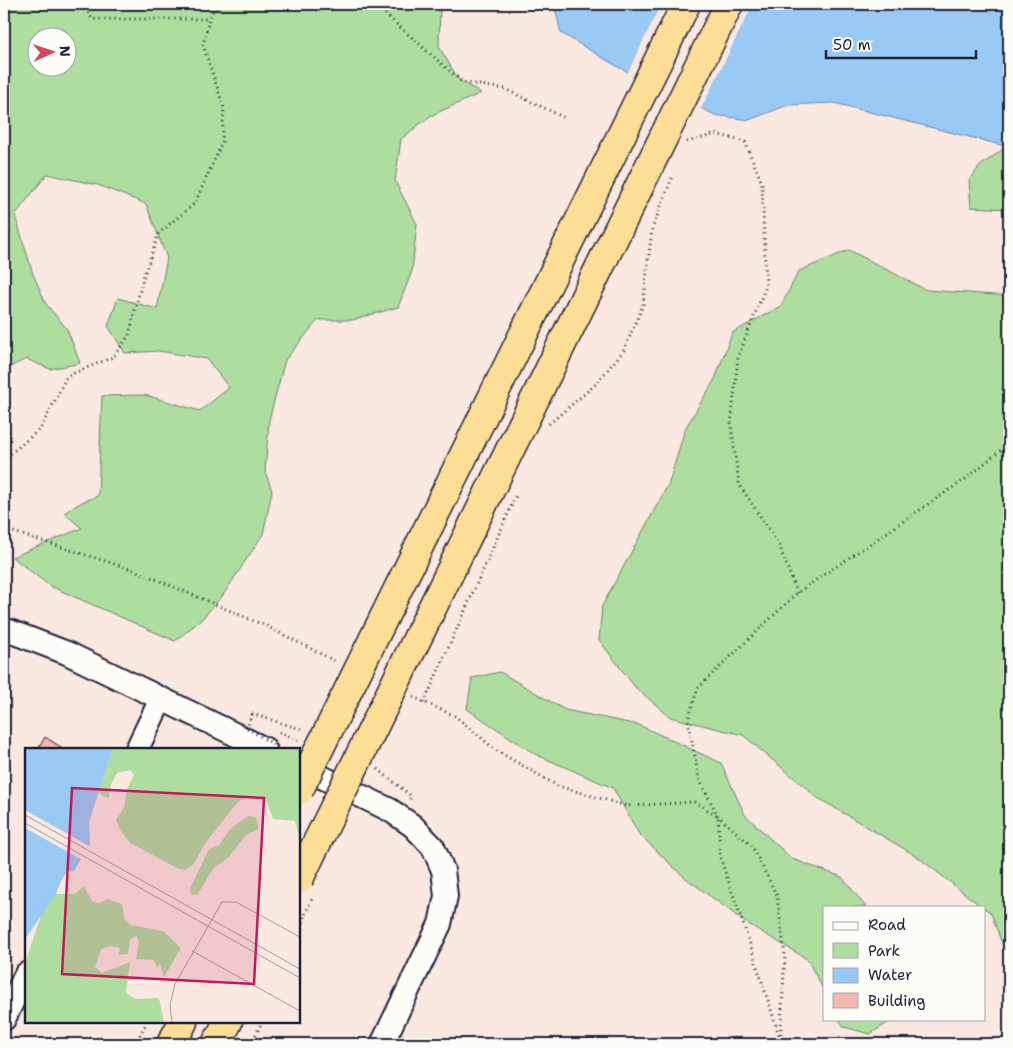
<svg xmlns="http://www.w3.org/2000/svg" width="1013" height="1048" font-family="'Shantell Sans',sans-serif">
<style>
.green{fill:#aede9f;stroke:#68806d;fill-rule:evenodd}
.water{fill:#98caf5;stroke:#6987ab}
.pier{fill:#fae8e1}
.building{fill:#f4b9ae;stroke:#22223b}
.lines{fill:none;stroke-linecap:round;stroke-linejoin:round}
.minor-casing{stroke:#22223b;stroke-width:26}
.highway-casing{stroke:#22223b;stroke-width:31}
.path{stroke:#22223b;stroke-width:3;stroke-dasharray:1 4;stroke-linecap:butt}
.minor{stroke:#fdfcf7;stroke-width:22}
.highway{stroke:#fdde96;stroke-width:28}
.highway-bridge-casing{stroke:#22223b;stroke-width:31;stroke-linecap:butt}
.path-bridge{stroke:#22223b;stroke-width:3;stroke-dasharray:1 4;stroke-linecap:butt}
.highway-bridge{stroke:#fdde96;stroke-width:28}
.inset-road{fill:none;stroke:#a4999f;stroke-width:1}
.view{fill:#c2185b;fill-opacity:0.15;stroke:#c2185b;stroke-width:2.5}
.inset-edge{fill:none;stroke:#22223b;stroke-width:2.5}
</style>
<rect width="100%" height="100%" fill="#fae8e1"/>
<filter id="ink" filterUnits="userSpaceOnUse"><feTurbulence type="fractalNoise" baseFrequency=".02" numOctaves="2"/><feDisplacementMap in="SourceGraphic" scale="10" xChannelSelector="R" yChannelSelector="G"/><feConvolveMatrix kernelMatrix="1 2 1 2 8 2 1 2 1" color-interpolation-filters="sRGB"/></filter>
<g filter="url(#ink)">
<path class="green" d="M4,4h436l-1,43 20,33 22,13 -51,23 -29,23 -6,42 22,43 -5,47 -14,36 -45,13h-35l-33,40 -16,60 -4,51 7,20 -9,43 -40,61 -22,25 -26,21 -125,-55 -38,-29 70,-29 -18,-15 18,-11 16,-6 4,-100 43,-1 55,16 29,-23 -22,-29 -48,-8 -34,2 -17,-27 10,-28 39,11 10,-51 -21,-54 -48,-19 -51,-11 -32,41 18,59 13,30 21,25 13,34 -30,6 -24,-10 -22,11zM38,38h30v30h-30z
M1006,147h3v62l-38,-2 -2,-26 11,-15z
M849,250l77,40 83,6v667l-18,-50 -7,-5v-1h-2l-64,-50 -100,-59 -75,-63 -73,-18 -35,-30 -36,-47 3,-34 67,-123 16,-54 30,-50 17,-46 49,-27 18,-35z
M500,672l65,38 74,15 82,38 24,52 47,44 50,18 24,30h-42v84l-17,-32 -62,-37 -62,-46 -44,-42 -26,-46 -78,-34 -68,-45 5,-31z
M839,1019h55l-24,15 -26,-7z"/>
<path class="water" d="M554,4h455v143l-175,-44 -46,2 -39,15 -34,-5 -95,-47 -59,-35z"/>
<path class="pier" d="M661,4h92l-53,107 -73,-37z"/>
<path class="building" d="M45,737l16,10 -1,2h-22z"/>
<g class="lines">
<g class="minor-casing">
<path id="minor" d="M4,629l63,24 198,96
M137,749l24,-50
M299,766l91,44 23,16 20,21 10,23 3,26 -6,28 -58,120
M4,1019l22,-45"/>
</g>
<g class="highway-casing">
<path id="highway" d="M171,1044l12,-22
M216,1044l12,-22"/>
</g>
<path class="path" d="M83,4l9,15h117
M374,4l88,78 43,7 60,29
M687,142l29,-8 29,8 17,41 4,103 -28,71 -7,68 8,59 40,61 18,48
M549,424l47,-40 28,-34 19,-45 9,-76 20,-51
M4,467l5,-12 32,-27 26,-52 46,-19 16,-22 14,-57 16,-45 36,-30 27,-60 2,-35 -21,-63 6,-26 8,-15
M4,529l130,41 132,56 71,36
M413,697l42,19 42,35 61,35 69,20 67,-4 24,14 2,41 28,81 32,100
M424,703l93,-210
M252,714l52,16
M279,732l19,8
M378,769l33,27 -1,3
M299,932l6,-18
M135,1044l12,-22
M251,1044l11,-22
M780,1044l5,-89 -8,-59 -25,-50 -34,-30 -19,-37 -11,-59 10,-32 99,-95 170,-115 42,-35"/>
<use href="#minor" class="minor"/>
<use href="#highway" class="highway"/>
<g class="highway-bridge-casing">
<path id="highway-bridge" d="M299,790l387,-786
M299,879l430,-875"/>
</g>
<path class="path-bridge" d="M252,714l-5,14 34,21
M305,914l7,-15"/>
<use href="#highway-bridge" class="highway-bridge"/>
</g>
</g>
<g transform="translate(25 748)">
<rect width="275" height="275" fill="#fae8e1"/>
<path d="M88,0h187v92l-5,-19 -22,-2 -6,-17 -6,-5h-11l-11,4 -11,13 -24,31 -10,19 -9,6 -6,-1 -49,-26 -10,-13 -4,-10 8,-13 3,-18 7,-14 -4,-5 -13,3 -6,11 -2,14 -7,-2 -3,-5zM223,68l8,1 3,12 -13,6 -17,22 -16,12 -16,26 -6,-1 -1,-6 19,-39 10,-4 12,-17zM59,138l8,15 7,2 8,-4 15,5 2,14 7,7 32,6 18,17 -17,29 -4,-13 -3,3 -3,-7 -18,-1 3,-18 -3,-5 -6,3 -2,15 -10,1 2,-7 -9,-2 -10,3 -6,18 7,6 28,-11 -4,31 9,6 24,-1 5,25h-139v-59l17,-52 14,-18h19z" fill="#aede9f"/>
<path d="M0,0h88l-24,74 1,22 -16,27 -7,1 -5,7 -6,15 -31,45z" fill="#98caf5"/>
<path d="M0,62l66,37 -7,14 -59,-33z" fill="#fae8e1"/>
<path class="inset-road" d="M0,67l275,154M0,75l275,155M167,203l108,60M147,275l-2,-18 5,-21 47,-82h14l64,35"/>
<path class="view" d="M47,40l192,10 -10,186 -192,-10z"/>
<rect width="275" height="275" class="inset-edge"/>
</g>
<rect width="1013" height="1048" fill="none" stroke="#fdfcf7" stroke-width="20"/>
<rect x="10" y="10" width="993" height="1028" fill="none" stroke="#22223b" stroke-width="2" filter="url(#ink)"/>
<rect x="823" y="906" width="162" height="115" fill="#fdfcf7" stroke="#a5a5ac"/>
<rect x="833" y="922" width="25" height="8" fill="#fdfcf7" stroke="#a5a5ac"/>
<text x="868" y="930" font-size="15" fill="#22223b">Road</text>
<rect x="833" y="943" width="25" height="15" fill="#aede9f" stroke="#a5a5ac"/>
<text x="868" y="956" font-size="15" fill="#22223b">Park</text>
<rect x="833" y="968" width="25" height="15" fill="#98caf5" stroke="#a5a5ac"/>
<text x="868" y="980" font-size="15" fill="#22223b">Water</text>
<rect x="833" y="993" width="25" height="15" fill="#f4b9ae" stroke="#a5a5ac"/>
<text x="868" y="1006" font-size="15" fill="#22223b">Building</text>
<g transform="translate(52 52) rotate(87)"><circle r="24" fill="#fdfcf7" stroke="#a5a5ac"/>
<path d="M0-4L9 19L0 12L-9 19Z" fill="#d1495b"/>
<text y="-8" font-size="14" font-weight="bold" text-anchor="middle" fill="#22223b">N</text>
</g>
<path d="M826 50v8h150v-8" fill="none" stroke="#22223b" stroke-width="2.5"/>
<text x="833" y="50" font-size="15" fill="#22223b" stroke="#fdfcf7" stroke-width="4" paint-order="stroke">50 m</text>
</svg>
